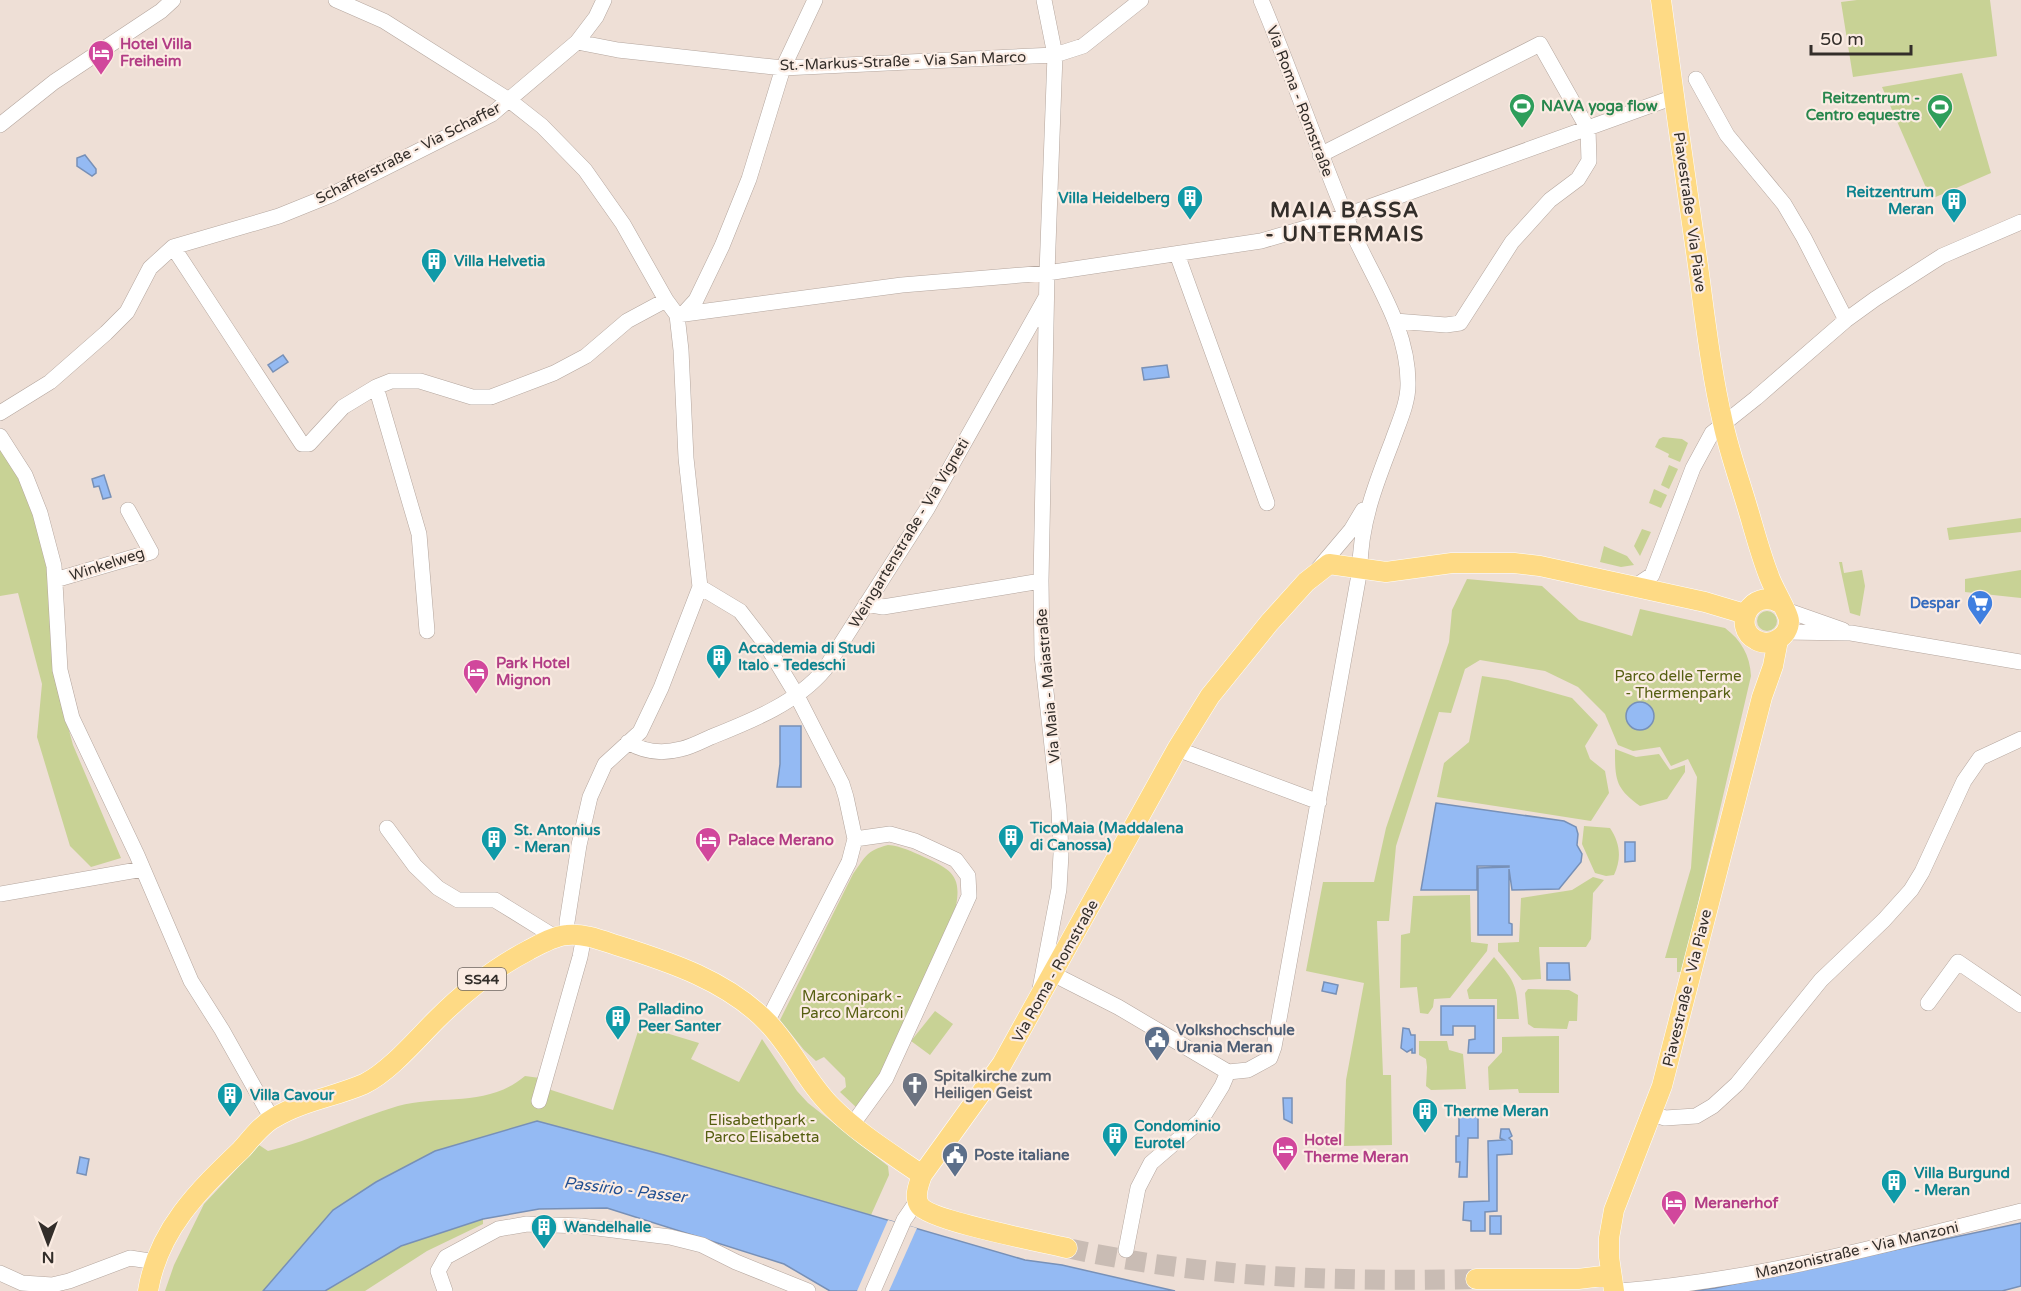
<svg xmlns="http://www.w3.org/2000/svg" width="2021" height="1291" font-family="'Varela Round',sans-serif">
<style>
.green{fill:#c8d295}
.water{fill:#94baf3;stroke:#7790b7;stroke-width:1.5}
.pier{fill:#eedfd6}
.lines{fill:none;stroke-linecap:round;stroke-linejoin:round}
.major-tunnel{stroke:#c9bcb4;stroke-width:20;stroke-dasharray:20 10;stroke-linecap:butt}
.minor-casing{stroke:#b4a69e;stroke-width:16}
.major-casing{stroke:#fff;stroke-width:21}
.minor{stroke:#fff;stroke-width:15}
.major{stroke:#feda85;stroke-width:20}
.labels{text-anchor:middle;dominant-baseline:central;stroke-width:4.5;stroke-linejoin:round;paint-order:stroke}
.shield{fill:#fbece3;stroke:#6f6762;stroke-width:1.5}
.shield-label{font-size:14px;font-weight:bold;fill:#332e2a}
.hotel-label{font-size:15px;font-weight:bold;fill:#b23c85;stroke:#fbece3;text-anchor:start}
.street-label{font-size:15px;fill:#332e2a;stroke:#fbece3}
.leisure-label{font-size:15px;font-weight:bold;fill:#27864d;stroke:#fbece3;text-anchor:end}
.culture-label{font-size:15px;font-weight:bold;fill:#0d838f;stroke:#fbece3;text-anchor:start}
.shop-label{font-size:15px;font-weight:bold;fill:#366cbe;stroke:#fbece3;text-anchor:end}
.park-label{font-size:15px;fill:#555e10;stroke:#fbece3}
.service-label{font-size:15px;font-weight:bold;fill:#4e5e75;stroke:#fbece3;text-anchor:start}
.worship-label{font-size:15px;font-weight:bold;fill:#5b616d;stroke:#fbece3;text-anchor:start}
.water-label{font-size:16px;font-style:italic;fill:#214f92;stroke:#fbece3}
.district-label{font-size:21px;font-weight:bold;letter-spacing:1.5px;fill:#332e2a;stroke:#fbece3}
</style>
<rect width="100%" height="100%" fill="#eedfd6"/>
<path class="green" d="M1857,0h133l7,56 -144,21 -12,-75z
M1962,73l29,100 -60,26 -49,-112z
M1663,437l19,2 6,4 -8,19 -12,-5 1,-3 -14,-7 4,-8z
M0,440l23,36 27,90 12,139 11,40 48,113 -30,9 -21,-21 -33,-109 5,-53 -24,-91 -18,3z
M1669,465l9,4 -9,20 -8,-4z
M1654,489l13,6 -6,13 -12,-5z
M2021,518v14l-72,8 -2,-12z
M1642,529l9,3 -11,24 -6,-10z
M1604,546l23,10 7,9 -13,2 -21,-5z
M1839,562h3l2,11 18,-3 3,16 -5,30 -10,-3z
M2021,570v28l-56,-6v-13z
M1467,579l75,7 37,34 53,16 8,-27 85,19c16,12 25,27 26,48l-69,296h-5v-14h-12l26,-90 6,-91 -9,-18 -17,7 -11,-19 -27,4 -15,-6 -13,-31 -27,-27 -33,-16 -65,-11 -15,9 -14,44 -12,-1 -43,134 -7,75h-12l6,154h8l1,70 -48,1 2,-66 18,-97 -58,-12 17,-89h51l12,-54 63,-186 3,-32z
M1757 621a10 10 0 1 1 20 0a10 10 0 1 1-20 0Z
M1482,676l26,4 64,18 26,27 -13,21 5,13 15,12 4,22 -18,28 -154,-24 7,-34 25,-21z
M1615,749l21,8 23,-3 11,16 15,-5v7l-18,27 -27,7c-25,-18 -25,-27 -25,-57z
M1584,826l26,2c10,15 12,30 4,47l-8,1 -11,-3 -13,-29z
M888,845c13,1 25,7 36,12 26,12 38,18 32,49l-73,166 -25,37 -18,-17 6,-5 -1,-9 -21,-21 -8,4 -12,-11 -24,-30 73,-146c13,-18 13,-23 35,-29z
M1593,877l11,3 -11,13 -2,46 -5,8h-47l2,32 -19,1 -24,-29v-8l21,-1 2,-44 51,-8z
M1470,895l1,47 17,2 -1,7 -37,47 -16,1 -1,8 -5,7 -8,-1 -3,-26 -17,1 1,-53 9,-2 3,-37z
M1494,957c23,27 22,28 25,62h-22v-20h-28l-2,-9z
M1528,989l41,1 9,5 -1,26h-8l-2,8 -33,-1 -6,-4 -3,-31z
M935,1011l18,13 -23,31 -19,-14z
M640,1025l59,18 -8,16 48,23 23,-43 35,52 11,12 80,63 1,9 -18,40 -207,-60 -127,-34 -102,30 -59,31 -43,28 -70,81h-98l9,-26 30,-61 55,-59 9,6c45,-11 86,-32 130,-45 44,-12 89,2 127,-30l22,3 -2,9 68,22z
M1559,1036v57h-40l-1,-4 -29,1 -1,-23 14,-15v-15z
M1419,1041h28l2,9 14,4 3,35 -35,1 -5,-4 1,-19 -1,-8 -7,-4z
M483,1219v5l-56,27 -62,40h-40l76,-45z"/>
<path class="water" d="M85,155l11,14v4l-4,3 -15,-10v-8z
M283,355l5,7 -15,10 -5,-7z
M1167,365l2,12 -25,3 -2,-12z
M104,475l7,22 -8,2 -4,-13 -5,1 -2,-8z
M1626 716a14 14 0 1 1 28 0a14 14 0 1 1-28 0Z
M780,726h21v61h-24l3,-23z
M1436,803l128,18 12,6 2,7 -1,11 5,9 -1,8 -22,27 -47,1 -3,-21v54l3,1v11h-34v-67l31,-1v-1h-32v24h-56z
M1625,842h10v19l-10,1z
M1547,963h22l1,17h-23z
M1324,982l14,3 -2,9 -14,-3z
M1441,1006h53v47h-26l1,-13 6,-1v-13h-22v9h-12z
M1403,1028l6,1 2,6h4v18h-3v-4l-5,3 -6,-4z
M1283,1098h9v25l-8,-4z
M1459,1116h19v22h-10l-1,39h-8l1,-15h-4v-26h3z
M537,1121l127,34 361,105 37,5 113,26h-345l-46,-27 -177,-56 -68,1 -56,10 -82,27 -76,45h-62l70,-81 43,-28 59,-31z
M1501,1129h8l3,7 -3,2 3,3v13l-15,1v56l-12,1v19h-14v-10l-8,-1 1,-18 25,-1 -1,-60 16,-1 -4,-2z
M80,1157l9,2 -3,16 -9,-2z
M1490,1216h11v18h-11z
M2021,1223v63l-19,5h-311l24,-3z"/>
<path class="pier" d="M888,1220l29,8 -28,63h-32z"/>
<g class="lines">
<path class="major-tunnel" d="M1067,1248c137,30 270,34 409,31"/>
<g class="minor-casing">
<path id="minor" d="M336,0l48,21 125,79 33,26 43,44 38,54 43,76 11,15 4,35 5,108 14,129 -39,101 -21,44 -35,32 -15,33 -11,48 -12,77v13
M577,42l41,8 165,18 272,-13 28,-9 58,-46
M1696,79l31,56 57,69 20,34 42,82
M0,125l54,-43 107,-71 12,-11
M1320,155l220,-111 48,85 1,32 -11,18 -28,21 -38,42 -52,81 -14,2 -51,-4
M173,247l129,197h7l34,-37 33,-20
M1177,254l90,249
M680,314l5,-2 11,-12 26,-54 27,-67 34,-111 32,-68
M677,315l225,-30 145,-12 214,-32 69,-20 344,-124
M0,413l50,-31 56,-49 21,-21 23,-44 23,-21 106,-31 52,-21 161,-81 85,-72 19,-25 8,-17
M0,436l25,39 15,38 14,53 6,104 12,48 65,137 54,126 31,49 50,89
M1318,569l33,-39 12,-20
M55,580l96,-28 -23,-42
M700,587l40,24 27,35 29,48 46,90 4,13 9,42 -6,23 -82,160
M1634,587l18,-12 41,-107 19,-35 44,-35 90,-78 29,-21 67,-43 79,-34
M866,604l17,3 158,-26
M1786,610l57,20
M427,631l-8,-97 -43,-147 15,-6h29l52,16h19l63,-24 32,-17 41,-35 39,-21
M1786,632l65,1 170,29
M628,742c16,10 34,12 53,7 10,-2 21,-8 30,-12 40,-16 86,-34 114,-68l102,-160 118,-210
M1177,749l142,53
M387,828l28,38 23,22 20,12h37l55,34 3,5
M0,894l143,-25
M1053,974l65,33 110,65
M1040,989l19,-100 2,-35 -2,-44 -17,-155 -1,-74 6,-308 8,-218 -11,-55
M1928,1003l30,-41 63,43
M1228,1072l20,-2 22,-12 4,-11 86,-478c0,-45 16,-86 32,-127 6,-18 16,-38 16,-57 1,-59 -37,-108 -59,-161 -31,-74 -57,-150 -88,-224
M539,1101l41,-144 4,-21
M1652,1114l13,4 31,-2 17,-10 24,-22 84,-104 63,-60 27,-30 11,-18 42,-91 16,-23 41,-19
M852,1125l34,-47 83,-182 -1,-20 -12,-16 -41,-19 -25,-7 -35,5
M1126,1250l12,-62 13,-25 50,-43 21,-34 6,-14
M0,1273l22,10 30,2 17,-4 61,-23 26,4
M445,1291l-7,-20 8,-14 52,-28 29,-5 54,2 89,11 32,8 34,17 72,29
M873,1291l31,-71 13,-19
M1620,1291c137,-11 269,-47 401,-80"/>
</g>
<g class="major-casing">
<path id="major" d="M1661,0c12,89 24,177 37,266 7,52 13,106 25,157 6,28 16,56 24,83 7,23 13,47 22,70 3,10 20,38 20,45 0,16 -19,27 -33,19 -25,-13 -5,-53 24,-37
M1067,1248c-24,-6 -136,-27 -147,-42 -7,-9 -1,-22 2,-31l80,-111 175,-315 33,-53 59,-73 37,-41 23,-18 57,8 66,-9h62l26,3 165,36 40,12
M1476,1279h102l33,-4
M148,1291c10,-61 50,-100 93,-141 10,-11 20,-25 33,-32 28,-17 60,-21 90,-34 25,-12 52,-44 72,-64 28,-28 58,-52 93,-70 11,-6 25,-14 38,-15 16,-2 34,5 49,10 54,17 112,36 152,78 25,26 39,60 65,85 26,26 59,46 89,67
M1614,1291l-5,-34v-19l5,-28 48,-124 100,-389 11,-31 5,-26"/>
</g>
<use href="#minor" class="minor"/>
<use href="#major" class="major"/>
</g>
<defs>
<g id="hotel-pin" transform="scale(1.35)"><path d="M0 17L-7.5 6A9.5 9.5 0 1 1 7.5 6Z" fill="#d1479c" stroke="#fbece3"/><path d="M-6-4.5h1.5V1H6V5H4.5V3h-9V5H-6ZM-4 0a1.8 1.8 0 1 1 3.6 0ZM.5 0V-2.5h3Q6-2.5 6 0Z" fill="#fff"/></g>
<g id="stadium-pin" transform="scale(1.35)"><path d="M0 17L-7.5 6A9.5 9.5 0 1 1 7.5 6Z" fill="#2e9e5b" stroke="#fbece3"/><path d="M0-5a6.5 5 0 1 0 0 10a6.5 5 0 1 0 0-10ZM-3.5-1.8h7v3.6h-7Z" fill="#fff"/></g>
<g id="building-pin" transform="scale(1.35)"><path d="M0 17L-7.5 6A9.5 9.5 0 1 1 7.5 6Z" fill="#0f9aa8" stroke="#fbece3"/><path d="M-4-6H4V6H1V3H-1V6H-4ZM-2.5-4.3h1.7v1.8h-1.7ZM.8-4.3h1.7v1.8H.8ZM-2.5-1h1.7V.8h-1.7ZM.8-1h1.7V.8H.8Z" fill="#fff"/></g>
<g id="supermarket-pin" transform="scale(1.35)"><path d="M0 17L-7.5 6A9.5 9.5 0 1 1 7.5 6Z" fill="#3f7fe0" stroke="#fbece3"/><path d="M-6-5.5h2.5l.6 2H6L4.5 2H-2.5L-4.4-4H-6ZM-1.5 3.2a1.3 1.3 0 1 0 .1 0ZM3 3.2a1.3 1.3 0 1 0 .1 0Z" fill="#fff"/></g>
<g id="civic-pin" transform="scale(1.35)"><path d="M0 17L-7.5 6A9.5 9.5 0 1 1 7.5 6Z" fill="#5c6f8a" stroke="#fbece3"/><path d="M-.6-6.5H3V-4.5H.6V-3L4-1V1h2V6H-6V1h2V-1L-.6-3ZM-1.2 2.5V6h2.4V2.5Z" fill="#fff"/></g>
<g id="church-pin" transform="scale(1.35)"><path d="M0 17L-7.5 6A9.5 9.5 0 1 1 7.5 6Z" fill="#6b7280" stroke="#fbece3"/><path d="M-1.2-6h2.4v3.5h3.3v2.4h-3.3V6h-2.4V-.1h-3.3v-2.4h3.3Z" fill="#fff"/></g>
</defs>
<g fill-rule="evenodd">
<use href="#hotel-pin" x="101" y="53"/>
<use href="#stadium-pin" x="1522" y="106"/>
<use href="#stadium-pin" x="1940" y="107"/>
<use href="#building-pin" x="1190" y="198"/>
<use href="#building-pin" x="1954" y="201"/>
<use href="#building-pin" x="434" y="261"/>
<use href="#supermarket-pin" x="1980" y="603"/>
<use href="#building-pin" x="719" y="657"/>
<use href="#hotel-pin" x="476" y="672"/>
<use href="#building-pin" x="1011" y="837"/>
<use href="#building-pin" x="494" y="839"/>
<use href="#hotel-pin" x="708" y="840"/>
<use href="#building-pin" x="618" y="1018"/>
<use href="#civic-pin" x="1157" y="1039"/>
<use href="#church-pin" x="915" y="1085"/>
<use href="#building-pin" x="230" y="1095"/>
<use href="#building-pin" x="1425" y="1111"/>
<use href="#building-pin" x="1115" y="1135"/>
<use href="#hotel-pin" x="1285" y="1149"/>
<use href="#civic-pin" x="955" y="1155"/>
<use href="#building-pin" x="1894" y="1182"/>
<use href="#hotel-pin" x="1674" y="1203"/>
<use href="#building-pin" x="544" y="1227"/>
</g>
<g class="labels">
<rect class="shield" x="458" y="968" width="48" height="22" rx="4.5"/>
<g class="shield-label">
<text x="482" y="979">SS44</text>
</g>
<g class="hotel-label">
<text x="120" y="44">Hotel Villa<tspan x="120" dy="17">Freiheim</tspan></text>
<text x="496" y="663">Park Hotel<tspan x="496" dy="17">Mignon</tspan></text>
<text x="728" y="840">Palace Merano</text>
<text x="1304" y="1140">Hotel<tspan x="1304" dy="17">Therme Meran</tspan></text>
<text x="1694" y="1203">Meranerhof</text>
</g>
<g class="street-label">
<text transform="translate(903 61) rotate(-2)">St.-Markus-Straße - Via San Marco</text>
<text transform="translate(1300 101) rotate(69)">Via Roma - Romstraße</text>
<text transform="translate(408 153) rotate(-27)">Schafferstraße - Via Schaffer</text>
<text transform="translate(1690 212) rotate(82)">Piavestraße - Via Piave</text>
<text transform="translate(909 533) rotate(-59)">Weingartenstraße - Via Vigneti</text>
<text transform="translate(107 564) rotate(-18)">Winkelweg</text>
<text transform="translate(1048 686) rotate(-95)">Via Maia - Maiastraße</text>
<text transform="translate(1055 971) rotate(-61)">Via Roma - Romstraße</text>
<text transform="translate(1687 988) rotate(-76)">Piavestraße - Via Piave</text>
<text transform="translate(1857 1250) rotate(-13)">Manzonistraße - Via Manzoni</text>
</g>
<g class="leisure-label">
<text x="1920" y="98">Reitzentrum -<tspan x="1920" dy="17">Centro equestre</tspan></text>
<text x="1541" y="106" text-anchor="start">NAVA yoga flow</text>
</g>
<g class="culture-label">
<text x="1934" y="192" text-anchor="end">Reitzentrum<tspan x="1934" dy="17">Meran</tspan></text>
<text x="1170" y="198" text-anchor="end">Villa Heidelberg</text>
<text x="454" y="261">Villa Helvetia</text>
<text x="738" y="648">Accademia di Studi<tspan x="738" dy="17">Italo - Tedeschi</tspan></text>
<text x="1030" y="828">TicoMaia (Maddalena<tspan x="1030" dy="17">di Canossa)</tspan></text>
<text x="514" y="830">St. Antonius<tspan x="514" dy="17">- Meran</tspan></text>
<text x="638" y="1009">Palladino<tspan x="638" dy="17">Peer Santer</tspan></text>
<text x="250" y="1095">Villa Cavour</text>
<text x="1444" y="1111">Therme Meran</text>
<text x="1134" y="1126">Condominio<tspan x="1134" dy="17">Eurotel</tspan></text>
<text x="1914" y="1173">Villa Burgund<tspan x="1914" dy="17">- Meran</tspan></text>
<text x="564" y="1227">Wandelhalle</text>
</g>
<g class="shop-label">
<text x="1960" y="603">Despar</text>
</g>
<g class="park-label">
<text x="1678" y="676">Parco delle Terme<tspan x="1678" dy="17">- Thermenpark</tspan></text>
<text x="852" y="996">Marconipark -<tspan x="852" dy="17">Parco Marconi</tspan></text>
<text x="762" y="1120">Elisabethpark -<tspan x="762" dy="17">Parco Elisabetta</tspan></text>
</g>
<g class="service-label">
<text x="1176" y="1030">Volkshochschule<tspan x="1176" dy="17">Urania Meran</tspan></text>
<text x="974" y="1155">Poste italiane</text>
</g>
<g class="worship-label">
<text x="934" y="1076">Spitalkirche zum<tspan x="934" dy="17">Heiligen Geist</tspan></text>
</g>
<g class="water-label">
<text transform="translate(625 1190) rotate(7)">Passirio - Passer</text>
</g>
<g class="district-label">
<text x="1345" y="210">MAIA BASSA<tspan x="1345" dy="24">- UNTERMAIS</tspan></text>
</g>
</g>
<g transform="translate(48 1243) rotate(180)" stroke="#fbece3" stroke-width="4.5" paint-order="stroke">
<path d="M0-4.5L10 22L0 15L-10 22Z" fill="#332e2a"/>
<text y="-9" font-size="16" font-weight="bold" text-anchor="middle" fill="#332e2a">N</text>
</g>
<path d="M1811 45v9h100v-9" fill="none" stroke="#332e2a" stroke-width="3"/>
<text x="1820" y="45" font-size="18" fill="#332e2a" stroke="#fbece3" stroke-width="4.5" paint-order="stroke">50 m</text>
</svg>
